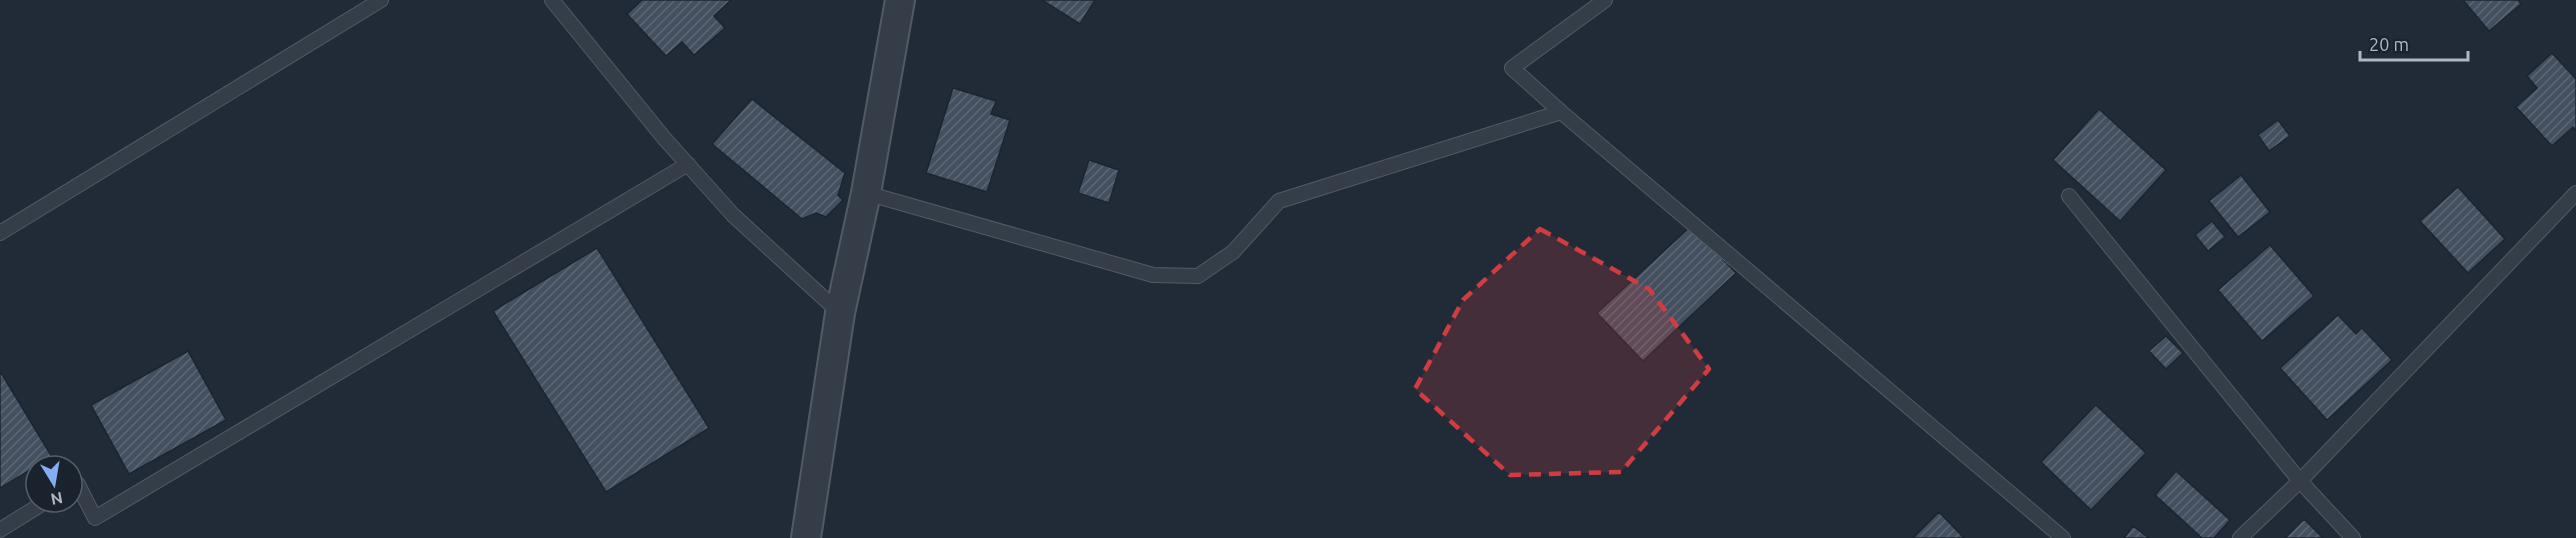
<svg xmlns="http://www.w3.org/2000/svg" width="2576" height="538" font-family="Ubuntu,sans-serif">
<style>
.building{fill:url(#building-hatch);stroke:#1c242f;stroke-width:1.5}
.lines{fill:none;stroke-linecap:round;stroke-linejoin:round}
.service-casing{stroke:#525a66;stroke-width:16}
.minor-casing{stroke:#525a66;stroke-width:32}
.service{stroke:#353d48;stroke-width:14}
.minor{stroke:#353d48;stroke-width:28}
.marked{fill:#d03d40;fill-opacity:0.2;stroke:#d03d40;stroke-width:4.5;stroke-dasharray:12 8;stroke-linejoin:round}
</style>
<defs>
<pattern id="building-hatch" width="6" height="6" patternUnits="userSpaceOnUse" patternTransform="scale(1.5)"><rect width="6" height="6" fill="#445060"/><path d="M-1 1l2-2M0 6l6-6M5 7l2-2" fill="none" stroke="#5c6775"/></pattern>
</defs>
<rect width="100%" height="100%" fill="#212b38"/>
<path class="building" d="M642,0h89l-17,16 11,12 -31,27 -12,-13 -16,14 -39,-42z
M1042,0h53l-15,24z
M2463,0h55l3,4 -32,27z
M2552,53l24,26v52l-3,-4 -21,19 -36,-39 21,-19 -10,-12z
M953,88l43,13 -5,13 19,6 -23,72 -61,-19z
M752,99l93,74 -7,22 5,5 -17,17 -10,-4 -14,6 -90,-75z
M2099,109l67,61 -46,51 -67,-61z
M2278,120l12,16 -21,15 -11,-16z
M1089,160l30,10 -10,33 -31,-10z
M2241,175l29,37 -32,25 -29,-36z
M2458,187l47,52 -37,34 -48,-52z
M2212,221l13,16 -17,14 -13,-16z
M1691,226l45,47 -93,88 -46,-48z
M2270,245l44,51 -52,45 -44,-51z
M597,248l112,180 -103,64 -113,-181z
M2338,315l18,19 6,-6 30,32 -65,60 -47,-52z
M2166,336l17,17 -17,16 -17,-18z
M188,351l38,69 -97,54 -38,-69z
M0,371l52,86 -52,31z
M2096,405l50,48 -55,57 -50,-48z
M2176,471l54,49 -16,18h-12l-47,-43z
M1939,512l25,26h-51z
M2304,519l19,19h-38z
M2133,526l16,12h-25z"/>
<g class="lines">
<g class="service-casing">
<path id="service" d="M552,0l112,138 69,77 107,98
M1605,0l-93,68 49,44 502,426
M866,193l287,82 45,1 35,-24 46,-51 282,-89
M2069,196l231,285 53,57
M0,233l381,-233
M72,486l5,-3 18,35 593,-354
M0,530l45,-28
M2240,538l60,-57 276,-288"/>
</g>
<g class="minor-casing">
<path id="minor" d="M806,538l34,-225 26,-120 34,-193"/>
</g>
<use href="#service" class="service"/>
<use href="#minor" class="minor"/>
</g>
<path class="marked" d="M1540,229l109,60 60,80 -88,103 -111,3 -95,-86 48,-89z"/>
<g transform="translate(54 484) rotate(169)"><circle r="28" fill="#1a222d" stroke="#565e6a" stroke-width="1.5"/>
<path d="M0-4.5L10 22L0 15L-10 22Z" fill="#83aef6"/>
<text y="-9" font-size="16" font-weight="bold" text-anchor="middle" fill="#afb7c5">N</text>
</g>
<path d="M2360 51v9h108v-9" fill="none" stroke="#afb7c5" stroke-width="3"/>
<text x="2369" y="51" font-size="18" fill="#afb7c5" stroke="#1a222d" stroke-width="4.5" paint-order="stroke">20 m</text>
</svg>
